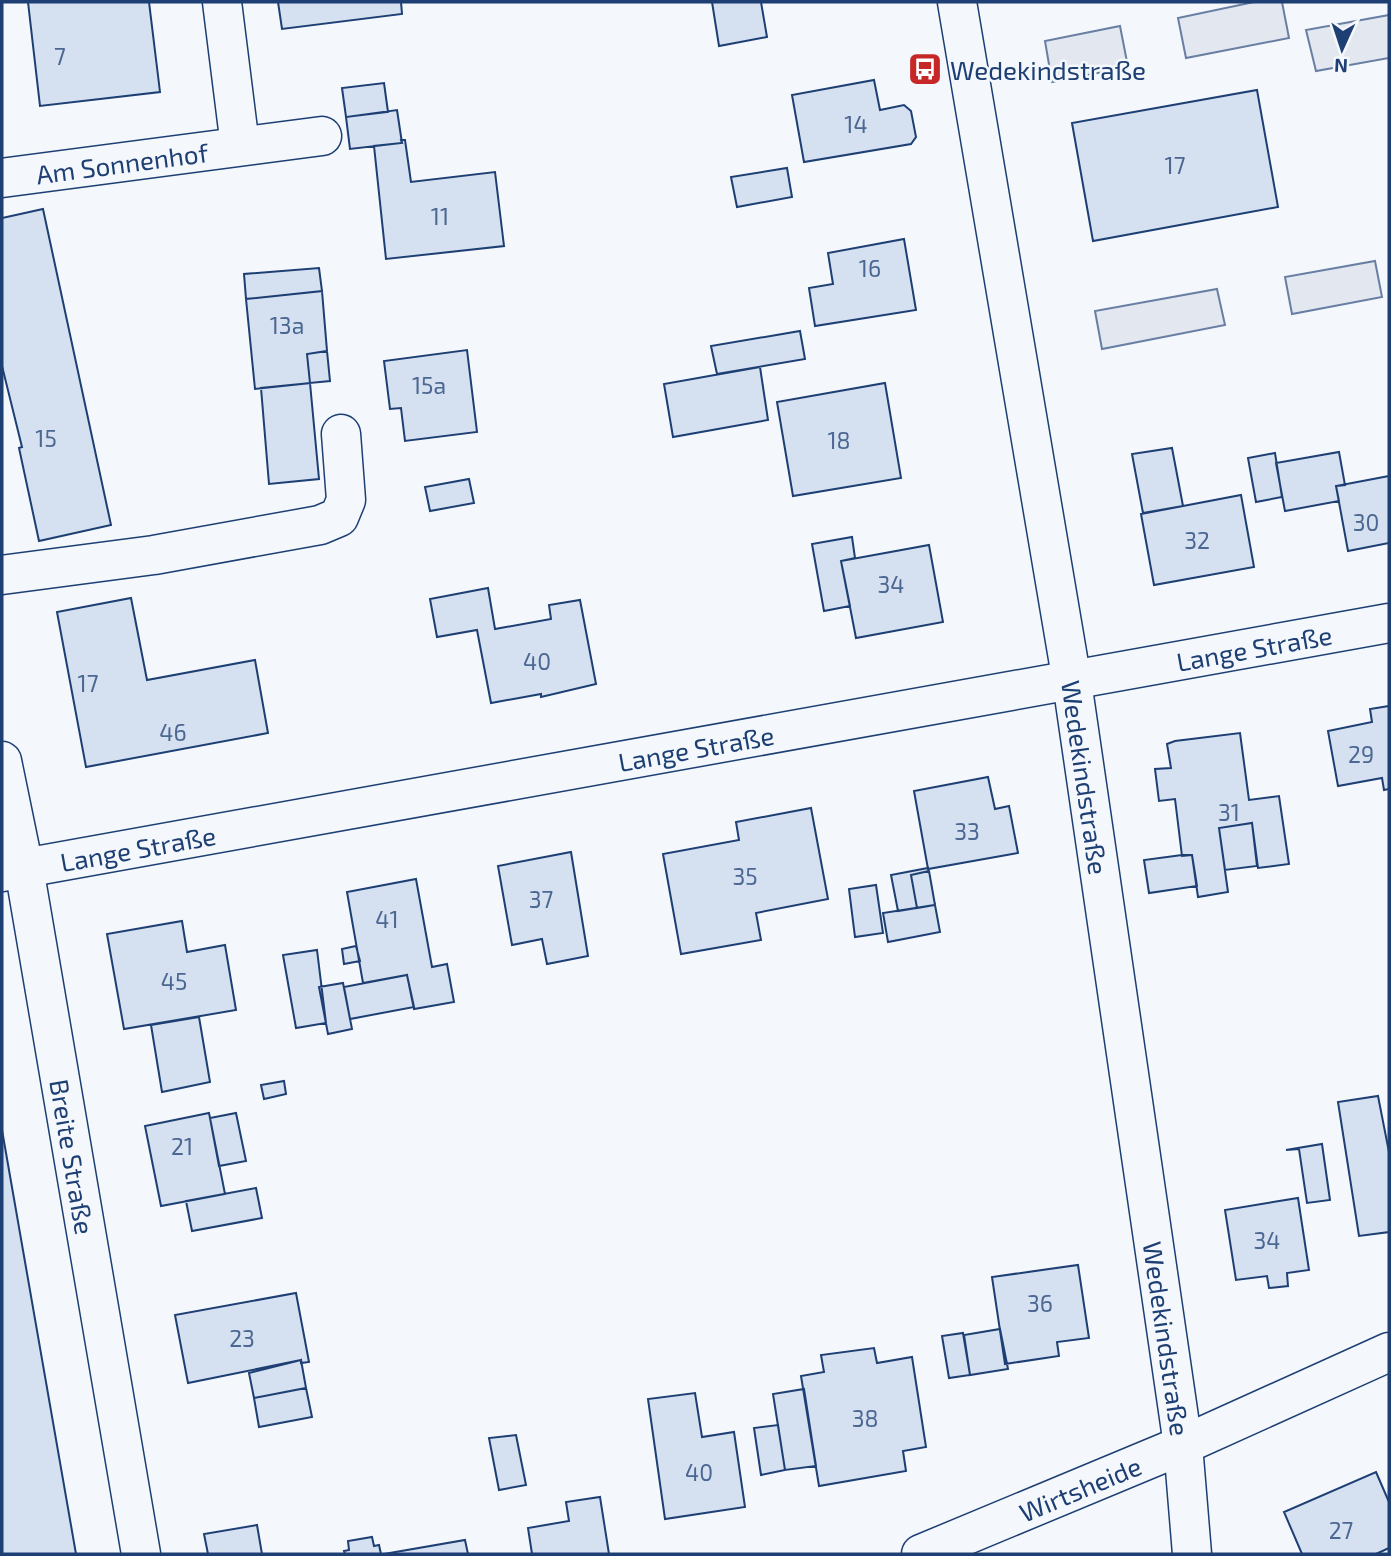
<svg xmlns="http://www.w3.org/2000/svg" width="1391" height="1556" font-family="'Exo 2',sans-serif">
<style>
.parking{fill:#e3e8f0;stroke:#687fa3;stroke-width:2}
.building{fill:#d5e0f0;stroke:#1d3f73;stroke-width:2}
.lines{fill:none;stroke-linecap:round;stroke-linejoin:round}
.minor-casing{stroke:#1d3f73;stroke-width:41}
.minor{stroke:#f4f7fb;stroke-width:38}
.labels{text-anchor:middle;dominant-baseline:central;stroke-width:5;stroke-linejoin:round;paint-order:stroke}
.number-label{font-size:23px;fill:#4b6792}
.poi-label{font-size:26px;fill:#1d3f73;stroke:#f4f7fb;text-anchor:start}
.street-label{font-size:26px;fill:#1d3f73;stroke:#f4f7fb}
</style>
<rect width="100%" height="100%" fill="#f4f7fb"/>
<path class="parking" d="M1254,2h28l7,36 -103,20 -8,-40z
M1389,15v43l-73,13 -10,-41z
M1120,26l8,41 -76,15 -7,-41z
M1375,261l7,36 -90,17 -7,-37z
M1217,289l8,36 -123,24 -7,-38z"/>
<path class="building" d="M28,2h121l11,90 -120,14z
M278,2h123l1,12 -120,15z
M712,2h49l6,35 -48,9z
M874,80l6,30 24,-5 7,6 5,26 -5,7 -107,18 -12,-67z
M384,83l4,29 -42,5 -4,-29z
M1257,90l21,117 -185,34 -21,-118z
M397,110l5,33 -52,6 -4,-32z
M401,140h4l6,42 84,-10 9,74 -118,13 -12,-113 28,-3z
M787,168l5,29 -55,10 -6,-30z
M43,209l68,316 -72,16 -20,-93 3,-1 -20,-81v-148z
M904,239l12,71 -101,16 -6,-38 24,-4 -5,-31z
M319,268l3,23 -76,8 -2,-25z
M322,291l5,60 -20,3 3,29 -55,6 -9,-90z
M800,331l5,28 -88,15 -6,-28z
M467,350l10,82 -72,9 -4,-33 -11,1 -6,-48z
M327,351l3,30 -20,2 -3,-29z
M760,367l8,53 -95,17 -9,-53z
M310,383l9,96 -50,5 -8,-96z
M885,383l16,95 -108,18 -16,-94z
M1172,448l11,58 -40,7 -11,-59z
M1339,452l6,33 -9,1 3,15 -54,10 -9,-48z
M1275,453l7,44 -26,5 -8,-44z
M1389,476v67l-41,8 -12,-65z
M469,479l5,24 -44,8 -5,-24z
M1241,495l13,72 -100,18 -13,-71z
M852,537l3,21 -14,3 9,45 -26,5 -12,-67z
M929,545l14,77 -87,16 -15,-77z
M488,588l7,41 56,-10 -2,-14 31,-5 16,84 -55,13v-3l-50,9 -14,-73 -40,7 -7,-38z
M131,598l16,82 108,-20 13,73 -182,34 -29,-155z
M1389,706v83l-5,1 -2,-12 -44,8 -10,-55 44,-9 -2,-13z
M1240,733l9,67 30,-4 10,68 -31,4 -6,-45 -33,5 9,64 -30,5 -6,-42 -10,1 -7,-57 -16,2 -4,-32 16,-1 -4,-24 8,-3z
M988,777l7,32 14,-3 9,47 -90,16 -14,-78z
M811,808l17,91 -72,14 5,27 -80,14 -18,-100 76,-14 -3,-18z
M1252,823l5,43 -32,4 -6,-42z
M571,852l17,104 -41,8 -5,-25 -30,6 -14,-79z
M1182,855h10l5,31 -48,7 -5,-33z
M928,868l1,3 -18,4 6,33 -19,3 -7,-36z
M929,871l6,34 -18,3 -6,-33z
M416,879l16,88 15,-3 7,38 -40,7 -7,-34 -44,8 -16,-91z
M876,885l7,48 -28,4 -6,-48z
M935,905l5,27 -52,10 -5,-29z
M182,921l5,31 38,-7 11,65 -112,19 -17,-95z
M356,946l4,15 -16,3 -2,-15z
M317,950l9,73 -30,5 -13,-73z
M407,975l7,32 -64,12 -6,-32z
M343,983l9,46 -24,5 -9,-47z
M199,1017l11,65 -48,10 -11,-67z
M284,1081l2,13 -22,5 -3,-14z
M1378,1096l11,56v80l-30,4 -21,-134z
M209,1113l16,81 -64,12 -16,-80z
M236,1113l10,48 -27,5 -9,-48z
M2,1130l74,424h-74z
M1322,1144l8,56 -23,3 -8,-54 -13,1z
M256,1188l6,30 -70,13 -6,-30z
M1298,1198l11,72 -22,3 1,13 -19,2 -2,-12 -31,4 -11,-70z
M1078,1265l11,73 -32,4 2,14 -54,8 -13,-87z
M296,1293l13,69 -8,1v-3l-113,23 -13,-68z
M1000,1329l8,40 -38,6 -6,-40z
M963,1333l7,42 -21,3 -7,-42z
M874,1348l3,15 35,-6 14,90 -23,4 3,20 -87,15 -18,-110 23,-4 -3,-17z
M301,1360l5,28 -52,10 -5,-25z
M306,1388l6,29 -53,10 -5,-29z
M804,1389l12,77 -31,4 -12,-76z
M695,1393l7,44 32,-5 11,75 -80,12 -17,-120z
M778,1425l7,45 -24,5 -7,-47z
M516,1435l10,50 -27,5 -10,-52z
M1376,1472l13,30v46l-13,6h-74l-18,-42z
M600,1497l9,57h-77l-4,-26 41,-7 -3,-19z
M257,1525l5,29h-54l-4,-20z
M372,1537l2,9 5,-1 2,9h-36l-1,-3 5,-1 -1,-9z
M465,1540l3,14h-84z"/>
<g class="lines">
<g class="minor-casing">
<g id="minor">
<path d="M222,2l18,144"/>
<path id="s1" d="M957,2l115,680 111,763 9,109"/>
<path id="s2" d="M2,178l320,-42"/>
<path d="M2,575l152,-20 166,-30 19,-8 7,-17 -5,-66"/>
<path id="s3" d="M2,761l22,107 117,686"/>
<path id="s4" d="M2,872l1387,-249"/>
<path id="s5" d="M921,1554l262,-109 206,-93"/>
</g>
</g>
<use href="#minor" class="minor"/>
</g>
<defs>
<g id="bus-square" transform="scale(1.75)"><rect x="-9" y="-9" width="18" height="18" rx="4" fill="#c62828" stroke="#f4f7fb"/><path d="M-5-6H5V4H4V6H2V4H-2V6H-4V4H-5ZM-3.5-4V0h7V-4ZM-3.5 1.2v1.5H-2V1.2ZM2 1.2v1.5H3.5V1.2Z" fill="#fff"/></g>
</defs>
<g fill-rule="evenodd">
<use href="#bus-square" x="925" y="69"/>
</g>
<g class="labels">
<g class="number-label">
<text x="60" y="56">7</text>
<text x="856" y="124">14</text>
<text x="1175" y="165">17</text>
<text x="440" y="216">11</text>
<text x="870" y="268">16</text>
<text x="287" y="325">13a</text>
<text x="429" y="385">15a</text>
<text x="46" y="438">15</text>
<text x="839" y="440">18</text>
<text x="1366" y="522">30</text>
<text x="1197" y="540">32</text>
<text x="891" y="584">34</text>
<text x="537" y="661">40</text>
<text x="88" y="683">17</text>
<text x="173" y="732">46</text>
<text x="1361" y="754">29</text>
<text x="1229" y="812">31</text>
<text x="967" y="831">33</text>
<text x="745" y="876">35</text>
<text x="541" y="899">37</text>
<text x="387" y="919">41</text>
<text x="174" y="981">45</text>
<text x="182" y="1146">21</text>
<text x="1267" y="1240">34</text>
<text x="1040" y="1303">36</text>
<text x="242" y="1338">23</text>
<text x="865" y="1418">38</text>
<text x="699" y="1472">40</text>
<text x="1341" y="1530">27</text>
</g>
<g class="poi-label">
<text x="950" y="69">Wedekindstraße</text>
</g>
<g class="street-label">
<text stroke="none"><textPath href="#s2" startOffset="121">Am Sonnenhof</textPath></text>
<text stroke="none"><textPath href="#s4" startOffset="1272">Lange Straße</textPath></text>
<text stroke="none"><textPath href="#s4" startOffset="705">Lange Straße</textPath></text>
<text stroke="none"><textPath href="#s1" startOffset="786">Wedekindstraße</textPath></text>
<text stroke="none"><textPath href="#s4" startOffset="138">Lange Straße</textPath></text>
<text stroke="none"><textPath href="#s3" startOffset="402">Breite Straße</textPath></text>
<text stroke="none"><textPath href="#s1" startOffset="1353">Wedekindstraße</textPath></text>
<text stroke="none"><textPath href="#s5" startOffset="172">Wirtsheide</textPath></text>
</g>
</g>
<rect width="1391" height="1556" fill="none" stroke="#1d3f73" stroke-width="7"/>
<g transform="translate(1342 49) rotate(183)" stroke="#f4f7fb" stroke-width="5" paint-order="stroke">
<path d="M0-5L12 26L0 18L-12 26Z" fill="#1d3f73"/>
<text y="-10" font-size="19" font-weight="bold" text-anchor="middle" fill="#1d3f73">N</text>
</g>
</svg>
